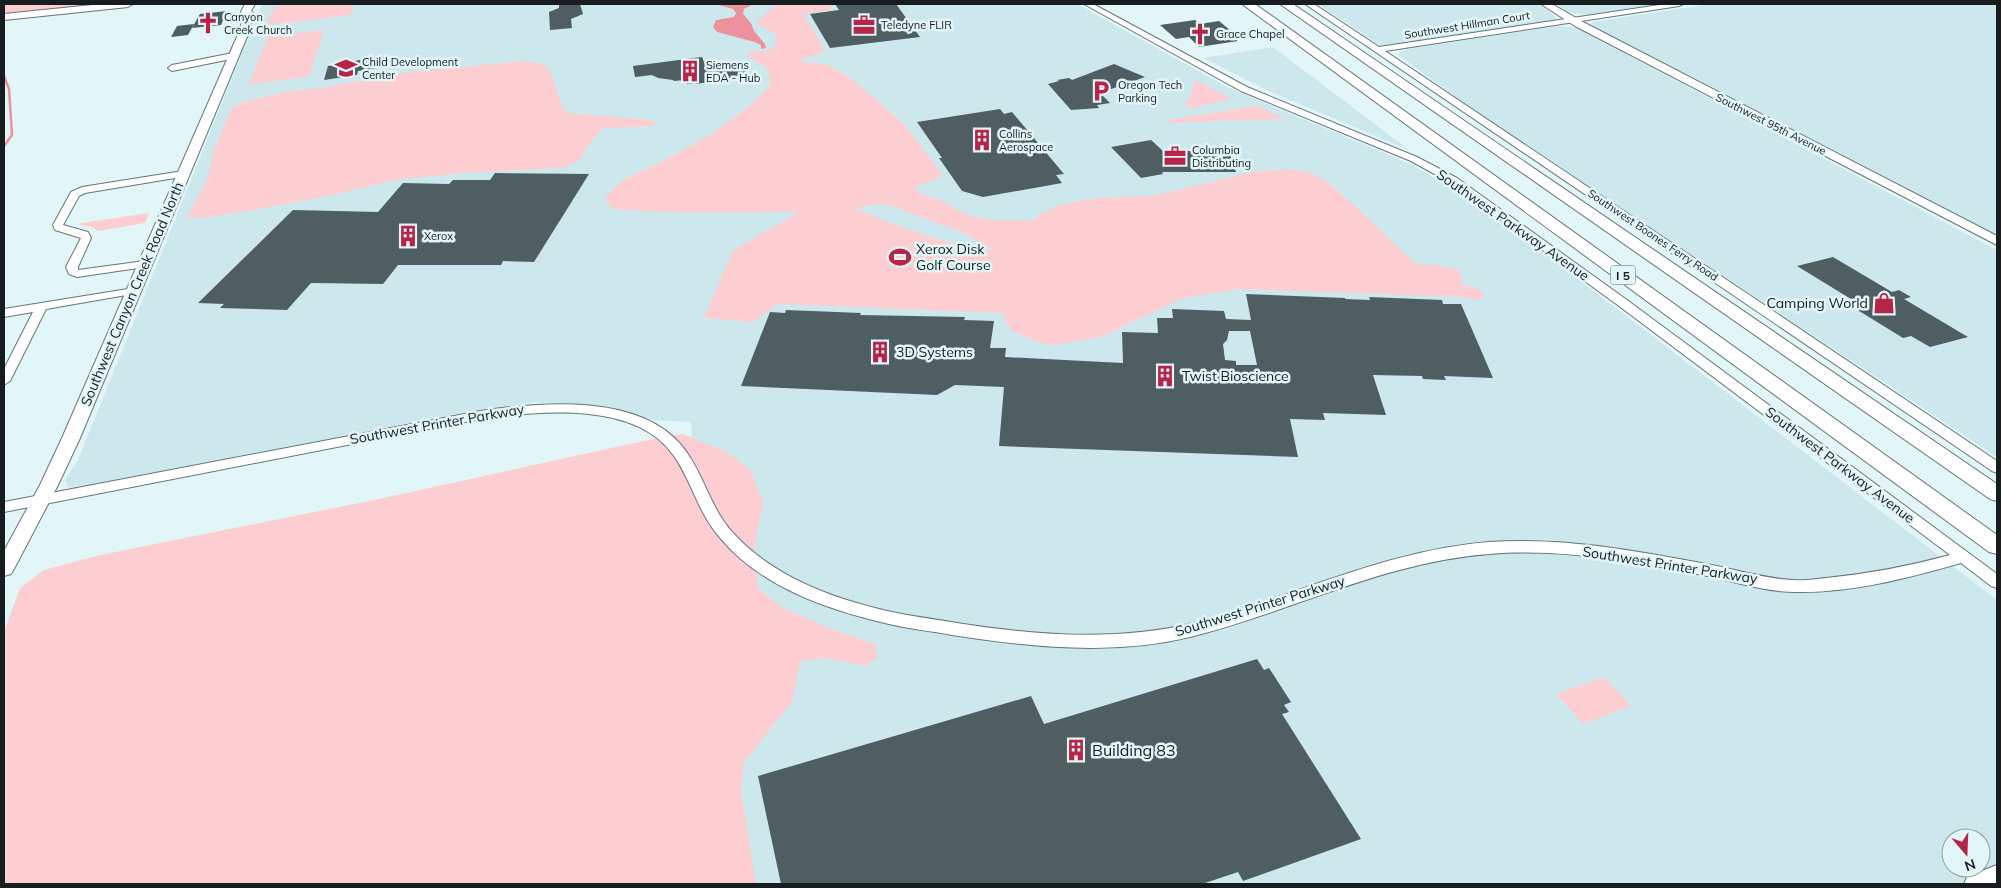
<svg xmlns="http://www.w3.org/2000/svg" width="2001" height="888" font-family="Mulish,sans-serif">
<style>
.built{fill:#cde8ed;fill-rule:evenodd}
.green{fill:#fdced1;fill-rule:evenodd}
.water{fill:#ec929c}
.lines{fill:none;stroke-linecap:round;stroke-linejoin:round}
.stream{stroke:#ec929c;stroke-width:2.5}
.building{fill:#4e5e61;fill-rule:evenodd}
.minor-casing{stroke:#657578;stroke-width:2}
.major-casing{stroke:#657578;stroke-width:2}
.highway-casing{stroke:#657578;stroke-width:2}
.minor{fill:#fff;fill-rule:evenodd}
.major{fill:#fff;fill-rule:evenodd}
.highway{fill:#fff;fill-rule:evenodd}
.labels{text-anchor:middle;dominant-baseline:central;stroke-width:5;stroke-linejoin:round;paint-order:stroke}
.far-poi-label{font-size:11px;fill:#171d1e;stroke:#e2f5f7;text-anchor:start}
.far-street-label{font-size:11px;fill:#171d1e;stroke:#e2f5f7}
.shield{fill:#e2f5f7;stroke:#545e5f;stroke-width:1}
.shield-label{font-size:12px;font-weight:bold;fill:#171d1e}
.street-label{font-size:14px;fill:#171d1e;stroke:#e2f5f7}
.poi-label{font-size:14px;fill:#171d1e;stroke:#e2f5f7;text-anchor:start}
.near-poi-label{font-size:16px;fill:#171d1e;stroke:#e2f5f7;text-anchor:start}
</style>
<rect width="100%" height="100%" fill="#e2f5f7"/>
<path class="built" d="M262,4h815l150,83 188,79 37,23 92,64 453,347v284h-1276l-30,-462 -62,-3 -28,-13 -66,-4 -58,8 -398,79 -11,-2 -3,-7 13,-20zM1951,838h30v30h-30z
M1318,4h221l17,13 -1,3 -8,2 -162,24 -7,-2z
M1557,4h102l-72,11 -20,-3z
M1711,4h286v231l-403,-207 -2,-6z
M1557,26l14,1 11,4 415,219v207l-498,-329 -101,-73 3,-4 8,-2z
M1273,47l136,103 -138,-58 -68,-34z"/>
<path class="green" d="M4,4h110l-110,11z
M282,4h72l-3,10 -6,2 -79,9 7,-16z
M777,4h52l3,6 -28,4 20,35 -2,4 -20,6v3l24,2 17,9 20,15 41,36 37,48v5l-26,10 3,6 22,7 25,14 24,6 43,1 7,-6 20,-10 38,-7 56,-2 99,-24 31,-3 26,3 17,9 31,27 59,56 20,1 24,5 2,14 16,5 7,7 -5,4 -18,-3 -223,-8 -56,9 -82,39 -47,8 -14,-2 -28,-12 -8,-12 1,-6 -227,-9 -26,18 -48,-4 29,-68 66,-38h-136l-51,-3 -7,-12 18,-17 32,-15 55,-30 40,-29 20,-20 -1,-16 -22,-15 5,-5c15,3 26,1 24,-16l-17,-9 -3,-3zM879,204h7l78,29 30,17c-39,-1 -102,-26 -139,-42z
M324,30l-15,47 -60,7 19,-48z
M524,61c6,1 15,2 20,4 11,6 13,37 22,48l75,6 15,3 -3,4 -51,2 -18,23 -1,7 -20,10 -101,5 -62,6 -68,16 -73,14 -57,9h-15l20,-38 7,-30 18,-43 14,-6 45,-10 30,-3 87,-16z
M1195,80l37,19 -40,9 -9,-5 6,-2z
M1258,106l27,13 -119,4 1,-3z
M149,213l-4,10 -47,8 -7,-4 -15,-3z
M683,434l46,19 22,18 12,31 -9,46 4,40 25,20 56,24 37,12 1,14 -12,8 -39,-8 -26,3 -8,41 -48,60 -3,29 15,93h-752v-252l16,-44 24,-18 52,-14 283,-57 269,-59z
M1604,677l27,29 -48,18 -27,-30z"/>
<path class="water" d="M716,4h37l-9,5 -1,5 8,9 3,8 11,13 1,4 -5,1v-4l-6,-3 -38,-10 -4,-5 3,-7 18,-3 2,-4 -3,-4z"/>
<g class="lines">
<path class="stream" d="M4,76l5,13 3,46 -8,11"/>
</g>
<path class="building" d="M559,4h21l3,10 -12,5 1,9 -22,2 -1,-18 10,-4z
M835,4h61l24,33 -90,11 -20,-34 29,-4z
M227,11l-6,14 -29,3 8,-14z
M1195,20l5,4 19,-3 12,10h-6l13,10 -39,6 -10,-10 -13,2 -16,-14z
M194,24l-6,11 -17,2 6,-11z
M376,57h9l-2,10 -25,4 -1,4 -33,5 4,-14z
M702,57l2,5 10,1 11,4 18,-3 5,12 -52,8v-1l-9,1 -2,-4 -11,1 -1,-1 -15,-2 -6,-3 -17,2 -2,-11z
M1114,64l31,13 -45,16 10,10 -13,2 2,3 -28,2 -23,-26 11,-3 -2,-1 12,-2 3,2z
M1000,109l4,5 8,-2 52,62 -8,1 6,8 -79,14 -21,-6 -23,-33h3l-25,-36z
M1151,140l12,11h66l7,21h-74l1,2 -22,4 -30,-31z
M495,173l94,1 -55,88 -31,-1 -2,4h-103l-15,19 -72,-1 -24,27 -67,-2 4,-4 -26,-1 95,-93 85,2 25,-29 46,1 4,-4h37z
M1833,257l59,35 7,-2 12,7 -7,2 64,38 -38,10 -19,-11 -8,2 -47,-29 8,-2 -67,-41z
M1246,294l99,4v1l25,1 -1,-3 73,3 1,4h18l32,74 -49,-2 2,4 -23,-1 -1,-3 -49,-1 13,40 -63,-2 2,7 -35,-1 8,38 -299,-11 5,-59 -49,-2 -18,10 -196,-9 29,-74 15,1 1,-3 75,3 -1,2 105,2 -1,3 30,1 -4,27h16l-1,9 118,6 -1,-31 36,1 -1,-15h16l-1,-9 52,2 2,8 25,1zM1229,331h21l7,34h-21v-4l-11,-1 -2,-16 4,-4z
M1257,659l7,11 5,-2 22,34 -7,3 5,7 -7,2 79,125 -118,42 -5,-9 -36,12h-421l-23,-108 273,-80 13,28z"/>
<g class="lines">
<g class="minor-casing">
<path id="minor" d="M1084,4h9l154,83 170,70 40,21 170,122 370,274v14l-6,-2 -30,-23c-53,15 -109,30 -165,29 -31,0 -63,-11 -94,-17 -69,-14 -142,-27 -213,-21 -106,8 -198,58 -299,83 -78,19 -160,10 -238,-2 -21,-4 -42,-6 -63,-11 -61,-14 -126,-36 -168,-85 -22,-24 -29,-57 -47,-83 -38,-56 -136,-45 -194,-37l-476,93v-10l476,-91c60,-9 159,-18 202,35 22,27 28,63 52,88 40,43 97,64 153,77 23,5 47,8 70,12 77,12 159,19 236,0 99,-25 192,-73 296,-81 71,-5 143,8 212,21 31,5 62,16 93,17 11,1 21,-1 32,-2 42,-4 83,-12 124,-23l-331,-249 -170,-124 -38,-21 -170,-70z
M1305,4h9l65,43 287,-43h17l-4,2 -294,45 612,410v12l-5,-2z
M233,53l3,1v4l-64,13 -4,-3 4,-3z
M183,171l5,3 -1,2 -102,17 -6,3 -16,29 25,7 3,6 -13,29v3l67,-9 6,3 -6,3 -68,10 -8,-3 -3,-7 15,-29 -26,-8 -2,-5 18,-33 11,-5z
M134,288l6,3 -2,2 -92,16 -36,72 -6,4v-16l29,-57 -29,5v-8z
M1997,865v19h-33l3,-7z"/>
</g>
<g class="major-casing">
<path id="major" d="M102,4h31l-5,3 -124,13v-6z
M245,4h10l-4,7 3,3 -5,18 -169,406 -22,47 -44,84 -3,5 -7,2v-25l36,-66 22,-47 177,-406 5,-17 -3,-3z
M1541,4h11l31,18 414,214v9l-422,-219z"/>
</g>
<g class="highway-casing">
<path id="highway" d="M1242,4h13l742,531v19l-8,-2z
M1280,4h13l704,480v17l-7,-2z"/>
</g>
<use href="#minor" class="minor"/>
<use href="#major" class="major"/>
<use href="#highway" class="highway"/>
</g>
<defs>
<g id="church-bare" transform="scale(1.725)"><path d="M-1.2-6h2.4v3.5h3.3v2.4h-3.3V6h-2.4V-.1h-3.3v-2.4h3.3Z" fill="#b62448" stroke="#e2f5f7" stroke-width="2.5" paint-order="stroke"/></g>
<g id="office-bare" transform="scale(1.725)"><path d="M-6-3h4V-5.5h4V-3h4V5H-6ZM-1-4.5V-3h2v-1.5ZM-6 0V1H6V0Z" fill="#b62448" stroke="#e2f5f7" stroke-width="2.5" paint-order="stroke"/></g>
<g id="school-bare" transform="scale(1.725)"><path d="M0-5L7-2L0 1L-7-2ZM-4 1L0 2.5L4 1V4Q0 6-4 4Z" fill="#b62448" stroke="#e2f5f7" stroke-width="2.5" paint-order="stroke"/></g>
<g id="building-bare" transform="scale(1.725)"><path d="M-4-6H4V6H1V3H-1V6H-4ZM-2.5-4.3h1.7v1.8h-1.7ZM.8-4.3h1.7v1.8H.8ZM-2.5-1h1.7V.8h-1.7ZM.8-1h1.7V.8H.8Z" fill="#b62448" stroke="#e2f5f7" stroke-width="2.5" paint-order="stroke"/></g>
<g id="parking-bare" transform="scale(1.725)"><path d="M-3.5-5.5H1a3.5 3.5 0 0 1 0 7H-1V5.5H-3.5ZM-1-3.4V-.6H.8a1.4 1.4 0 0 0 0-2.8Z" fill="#b62448" stroke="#e2f5f7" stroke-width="2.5" paint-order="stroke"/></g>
<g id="stadium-bare" transform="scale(1.725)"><path d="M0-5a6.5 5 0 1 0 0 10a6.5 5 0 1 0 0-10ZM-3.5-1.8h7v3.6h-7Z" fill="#b62448" stroke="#e2f5f7" stroke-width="2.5" paint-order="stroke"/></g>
<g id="shop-bare" transform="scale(1.725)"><path d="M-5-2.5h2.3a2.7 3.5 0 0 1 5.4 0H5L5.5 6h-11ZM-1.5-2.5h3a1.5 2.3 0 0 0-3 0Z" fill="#b62448" stroke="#e2f5f7" stroke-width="2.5" paint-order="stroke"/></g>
</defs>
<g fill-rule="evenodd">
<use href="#church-bare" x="208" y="23"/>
<use href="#office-bare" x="864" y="25"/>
<use href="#church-bare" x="1200" y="34"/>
<use href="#school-bare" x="346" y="68"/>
<use href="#building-bare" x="690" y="71"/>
<use href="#parking-bare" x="1101" y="91"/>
<use href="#building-bare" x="982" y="140"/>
<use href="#office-bare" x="1175" y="156"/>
<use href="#building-bare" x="408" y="236"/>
<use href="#stadium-bare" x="900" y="257"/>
<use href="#shop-bare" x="1884" y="303"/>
<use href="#building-bare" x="880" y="352"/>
<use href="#building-bare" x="1165" y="376"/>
<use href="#building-bare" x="1076" y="750"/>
</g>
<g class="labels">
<g class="far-poi-label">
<text x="224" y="17">Canyon<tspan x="224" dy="13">Creek Church</tspan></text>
<text x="881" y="25">Teledyne FLIR</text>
<text x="1216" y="34">Grace Chapel</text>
<text x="362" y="62">Child Development<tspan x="362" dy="13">Center</tspan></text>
<text x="706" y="65">Siemens<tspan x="706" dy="13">EDA - Hub</tspan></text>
<text x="1118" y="85">Oregon Tech<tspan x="1118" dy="13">Parking</tspan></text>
<text x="999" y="134">Collins<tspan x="999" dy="13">Aerospace</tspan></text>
<text x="1192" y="150">Columbia<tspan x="1192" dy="13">Distributing</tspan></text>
<text x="424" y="236">Xerox</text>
</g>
<g class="far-street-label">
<text transform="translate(1467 25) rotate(-9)">Southwest Hillman Court</text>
<text transform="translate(1771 124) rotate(27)">Southwest 95th Avenue</text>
<text transform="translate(1653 235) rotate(34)">Southwest Boones Ferry Road</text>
</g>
<rect class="shield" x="1610.5" y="265.5" width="25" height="19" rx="4"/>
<g class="shield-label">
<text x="1623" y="275">I 5</text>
</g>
<g class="street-label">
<text transform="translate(1513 225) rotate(35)">Southwest Parkway Avenue</text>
<text transform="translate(132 294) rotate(-67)">Southwest Canyon Creek Road North</text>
<text transform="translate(437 424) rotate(-10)">Southwest Printer Parkway</text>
<text transform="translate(1840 465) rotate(37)">Southwest Parkway Avenue</text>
<text transform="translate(1670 565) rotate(9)">Southwest Printer Parkway</text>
<text transform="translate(1260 606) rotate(-17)">Southwest Printer Parkway</text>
</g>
<g class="poi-label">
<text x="916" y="249">Xerox Disk<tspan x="916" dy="16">Golf Course</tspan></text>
<text x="1868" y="303" text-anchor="end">Camping World</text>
<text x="896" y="352">3D Systems</text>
<text x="1182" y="376">Twist Bioscience</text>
</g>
<g class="near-poi-label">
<text x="1092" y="750">Building 83</text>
</g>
</g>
<rect width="2001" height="888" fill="none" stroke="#171d1e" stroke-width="10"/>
<g transform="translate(1966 853) rotate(161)"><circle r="24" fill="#e2f5f7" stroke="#919fa0"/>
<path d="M0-4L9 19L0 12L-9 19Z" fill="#b62448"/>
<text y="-8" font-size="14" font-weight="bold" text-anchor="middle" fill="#171d1e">N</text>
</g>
</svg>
